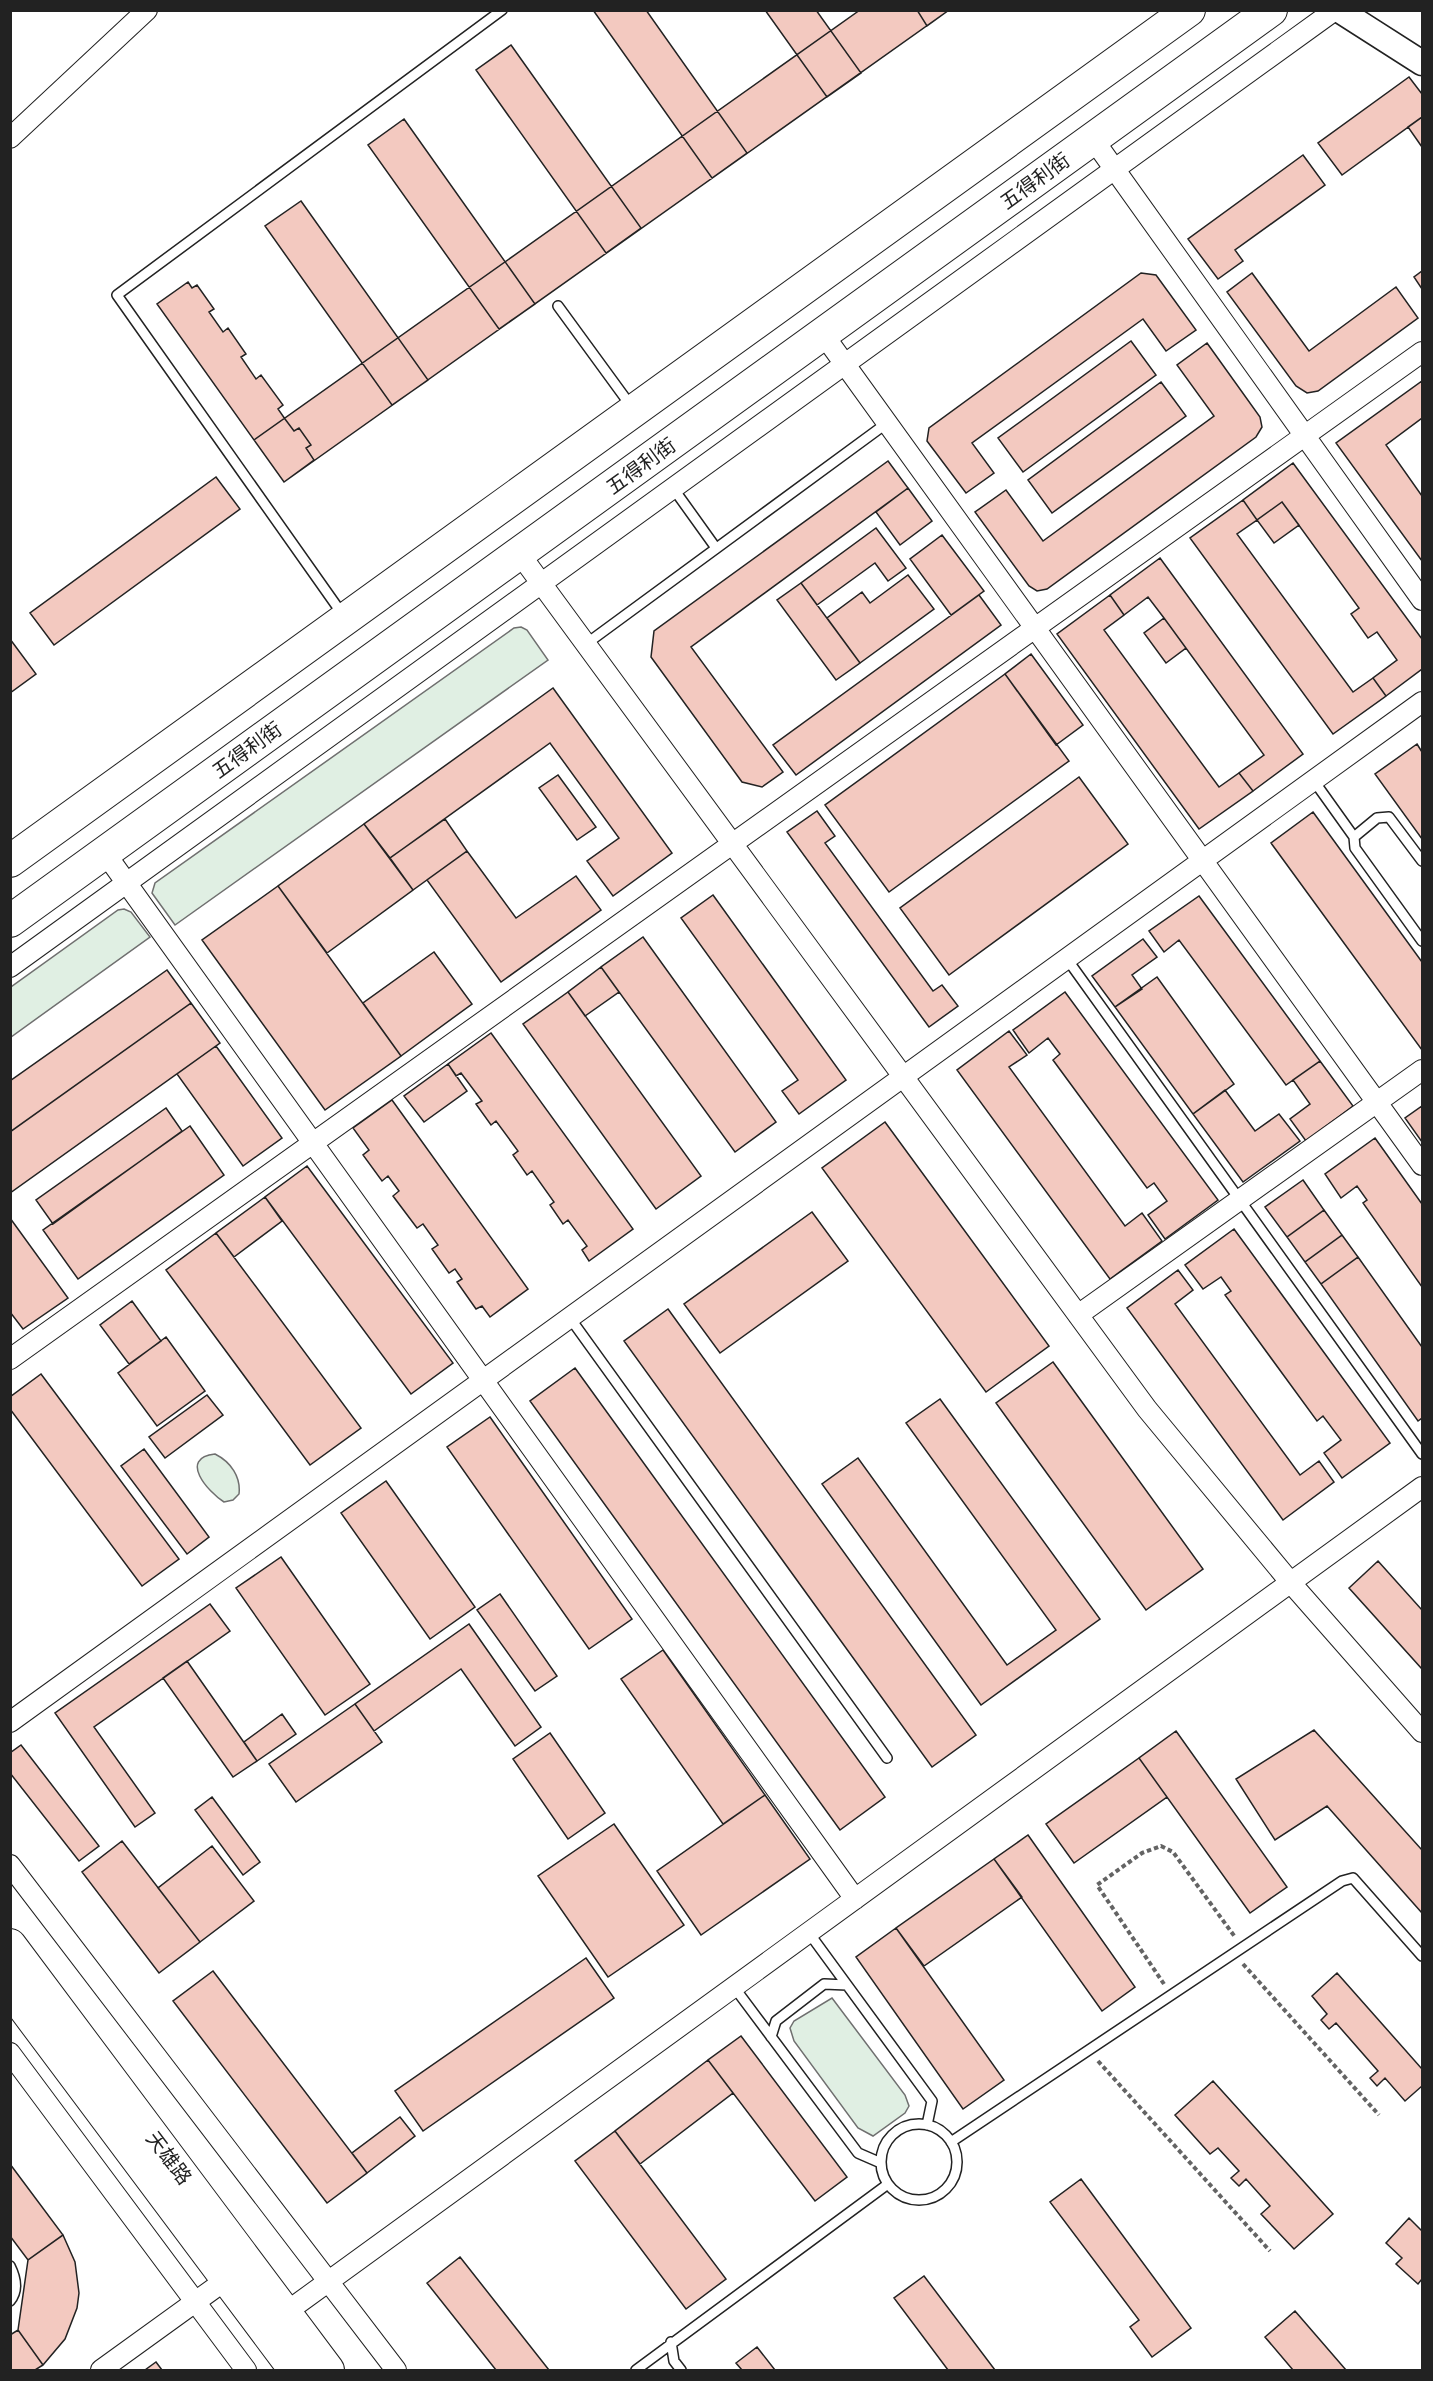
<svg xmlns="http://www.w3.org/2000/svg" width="1433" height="2381" font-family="'Roboto Condensed','Noto Sans SC',sans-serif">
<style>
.green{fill:#e0efe3;stroke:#6f6f6f;stroke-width:1.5}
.building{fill:#f3c9c0;stroke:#222;stroke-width:1.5}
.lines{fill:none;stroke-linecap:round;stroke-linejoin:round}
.service-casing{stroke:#222;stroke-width:12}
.minor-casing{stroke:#222;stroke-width:22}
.tertiary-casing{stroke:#222;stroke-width:27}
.primary-casing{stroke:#222;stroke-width:34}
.path{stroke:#646464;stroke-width:4;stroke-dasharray:4.5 3;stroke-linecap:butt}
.service{stroke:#fff;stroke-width:9}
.minor{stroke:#fff;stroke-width:20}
.tertiary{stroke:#fff;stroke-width:24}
.primary{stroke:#fff;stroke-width:32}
.labels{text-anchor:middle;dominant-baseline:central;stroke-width:4.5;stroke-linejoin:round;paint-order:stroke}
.street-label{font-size:20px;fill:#222;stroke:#fff}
</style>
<rect width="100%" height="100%" fill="#fff"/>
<path class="green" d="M521,627l6,3 21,30 -373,265 -23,-32 3,-10 359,-255z
M124,909l7,3 19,25 -139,100v-50l107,-77z
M215,1454c16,8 26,23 24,40l-6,6 -9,2c-16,-10 -46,-44 -9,-48z
M832,1998l73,97 4,11 -4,7 -32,23 -15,-8 -64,-87 -4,-13 4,-7z"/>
<path class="building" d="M593,10h53l101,143 -35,25z
M765,10h51l45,63 -34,24z
M860,10h89l-665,472 -30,-42z
M917,10h32l-22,16z
M511,45l130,183 -35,25 -130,-183z
M1409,77l13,17v23l-80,58 -24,-32z
M1422,117v30l-14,-20z
M404,119l131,185 -36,25 -131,-184z
M1303,155l22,30 -90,65 8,11 -25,18 -30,-40z
M301,201l127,179 -36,25 -127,-179z
M1422,271v18l-8,-12z
M1141,273l15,2 40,55 -30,21 -23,-32 -171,124 22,30 -28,20 -39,-52 2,-13z
M1252,273l57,78 87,-64 22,31 -100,73 -11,2 -11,-7 -69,-94z
M188,282l4,6 5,-3 17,24 -5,3 14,20 5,-4 18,26 -5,3 15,22 5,-4 22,30 -5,4 7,10 9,12 5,-3 12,17 -5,3 8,12 -30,22 -127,-178z
M1131,341l25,34 -133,97 -25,-34z
M1207,343l53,74 2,10 -6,10 -209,152 -10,2 -8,-5 -54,-74 31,-22 37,51 171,-125 -37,-51z
M1422,381v37l-36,27 36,51v65l-86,-118z
M1161,382l25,34 -134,97 -24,-33z
M888,461l20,27 -217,159 92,125 -21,15 -20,-5 -91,-125 3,-26z
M1293,463l129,176v30l-36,27 -13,-18 24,-18 -20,-28 -9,6 -17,-24 8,-6 -77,-106 -25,18 -14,-20z
M216,477l24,32 -186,136 -24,-32z
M908,488l24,33 -32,24 -24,-33z
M1243,500l14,20 -20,14 116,158 20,-14 13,18 -53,38 -143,-196z
M1282,502l17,23 -25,18 -17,-23z
M876,528l30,40 -18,13 -13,-18 -58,42 -16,-22z
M942,535l42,56 -33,24 -41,-56z
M1160,558l143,196 -50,37 -14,-18 25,-18 -100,-137 -16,-21 -24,18 -14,-20z
M908,575l26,34 -74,54 -33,-45 35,-26 8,11z
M801,583l59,80 -24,17 -59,-80z
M979,595l22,30 -205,150 -23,-30z
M1110,595l14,20 -20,15 115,157 20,-14 14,18 -54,38 -142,-195z
M1164,618l22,30 -20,15 -22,-30z
M10,639l26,35 -26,19z
M1031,654l52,71 -27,20 -51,-71z
M1005,674l64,87 -180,131 -64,-87z
M553,688l119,165 -59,43 -26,-35 32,-23 -69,-95 -160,115 -26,-34z
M1417,744l5,8v87l-47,-65z
M558,775l38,52 -19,13 -38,-52z
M1079,777l49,67 -179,131 -49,-67z
M817,811l18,25 -10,7 108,148 9,-6 16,21 -29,21 -142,-195z
M1313,812l109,150v88l-151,-207z
M445,819l22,32 -54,39 -23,-32z
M364,824l49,66 -86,63 -49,-67z
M467,851l49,67 60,-42 25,34 -100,72 -74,-102z
M278,886l123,170 -76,54 -123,-170z
M713,895l133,185 -47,34 -17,-23 16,-11 -117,-162z
M1199,896l121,165 -34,24 -107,-145 -15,12 -15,-21z
M643,937l133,185 -41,30 -134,-185z
M1143,939l14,18 -25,18 10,14 -27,18 -23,-31z
M434,952l38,52 -71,52 -38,-53z
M601,967l18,25 -34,24 -17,-24z
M167,970l24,33 -181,129v-51z
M1157,977l77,107 -41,30 -78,-107z
M568,992l133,184 -45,33 -133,-185z
M1065,992l153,208 -53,39 -17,-24 19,-14 -13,-18 -7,5 -94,-128 7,-6 -12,-16 -19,15 -16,-23z
M191,1003l29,40 -210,150v-61z
M1009,1031l18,24 -18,12 116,159 17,-13 20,28 -52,38 -153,-209z
M491,1033l142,196 -44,32 -7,-11 5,-4 -19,-26 -5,4 -13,-19 4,-3 -22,-31 -5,4 -14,-20 5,-4 -22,-30 -5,4 -15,-21 6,-3 -21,-28 -5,3 -8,-12z
M216,1046l66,92 -39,28 -66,-92z
M1320,1061l33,45 -47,35 -16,-22 20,-15 -17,-24z
M448,1064l19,27 -43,31 -20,-26z
M1225,1090l30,41 24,-17 21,27 -57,41 -50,-68z
M392,1100l136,189 -38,28 -8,-11 -6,3 -19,-27 5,-3 -7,-10 -6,4 -17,-24 6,-4 -15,-21 -6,4 -24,-32 6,-5 -11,-15 -6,5 -19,-26 6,-5 -16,-22z
M1422,1106v36l-17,-24z
M166,1108l16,23 -129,93 -17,-24z
M885,1122l164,224 -63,46 -164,-224z
M190,1126l34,49 -146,104 -35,-49z
M1375,1138l47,66v83l-59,-84 4,-3 -10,-14 -16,12 -16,-24z
M307,1166l146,197 -42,31 -146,-197z
M1303,1180l21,30 -37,27 -22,-30z
M265,1197l17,24 -48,36 -18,-24z
M1324,1210l18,25 -37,27 -18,-25z
M812,1212l36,49 -128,92 -36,-49z
M10,1218l58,80 -45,31 -13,-17z
M1234,1229l156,214 -48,35 -18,-25 17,-13 -18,-24 -6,5 -92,-126 6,-4 -10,-14 -18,12 -18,-24z
M216,1233l145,195 -51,37 -144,-195z
M1342,1235l16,22 -37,27 -16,-22z
M1358,1257l64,90v71l-4,3 -97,-137z
M1178,1270l15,20 -18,14 125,171 19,-14 15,21 -51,38 -156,-212z
M132,1301l29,40 -32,23 -29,-39z
M668,1309l308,426 -44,32 -308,-426z
M166,1337l39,54 -48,35 -39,-53z
M1053,1362l150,207 -57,41 -150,-207z
M575,1368l310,429 -45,33 -310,-429z
M41,1374l138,185 -37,27 -132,-177v-12z
M207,1395l16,20 -58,43 -16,-21z
M940,1399l160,220 -119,86 -159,-221 36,-26 149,207 49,-35 -150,-207z
M490,1417l142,202 -43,30 -142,-202z
M144,1449l65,88 -22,17 -66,-88z
M386,1481l89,126 -45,32 -89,-126z
M281,1557l89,127 -45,31 -89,-127z
M1378,1561l44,49v59l-73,-81z
M500,1594l57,82 -22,15 -58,-81z
M210,1604l20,27 -136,96 61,86 -20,14 -80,-114z
M469,1624l72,103 -26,19 -54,-77 -87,62 -19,-27z
M663,1650l102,145 -42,29 -102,-145z
M187,1661l70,100 -24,16 -70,-99z
M355,1704l27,38 -86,60 -27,-38z
M282,1714l14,20 -39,27 -13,-19z
M1314,1730l108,120v63l-95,-107 -52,34 -39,-61z
M1176,1731l111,156 -37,26 -111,-155z
M550,1733l55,80 -37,26 -55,-80z
M21,1745l78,101 -20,15 -69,-88v-20z
M1139,1758l28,39 -93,66 -28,-39z
M765,1795l45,64 -109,76 -44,-64z
M212,1797l48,65 -17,13 -48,-65z
M614,1824l70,101 -76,52 -70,-101z
M1028,1835l107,152 -33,24 -108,-152z
M122,1841l78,101 -41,31 -77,-101z
M212,1846l42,55 -54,41 -42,-54z
M994,1859l28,38 -98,69 -28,-38z
M896,1928l108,152 -41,29 -107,-152z
M586,1958l28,40 -191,133 -28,-40z
M213,1971l154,202 -40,30 -154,-202z
M1337,1973l85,96v17l-17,15 -20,-23 -8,8 -7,-8 8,-7 -42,-48 -7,6 -8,-9 6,-6 -15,-18z
M741,2036l106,141 -32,24 -107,-141z
M708,2060l25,33 -93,71 -25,-33z
M1213,2081l120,133 -39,35 -33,-35 9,-8 -24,-27 -7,7 -8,-8 8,-7 -21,-23 -8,6 -35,-39z
M400,2117l15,19 -48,37 -15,-20z
M615,2131l111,148 -40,30 -111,-148z
M10,2164l53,71 -35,25 -18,-24z
M1081,2179l110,149 -39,29 -22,-30 9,-7 -89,-118z
M1409,2218l13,13v48l-4,5 -22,-20 6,-6 -16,-15z
M63,2235l12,27 4,31 -2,15 -12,31 -22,26 -25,-35 10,-70z
M460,2257l89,113h-53l-69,-87z
M924,2276l71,94h-47l-54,-72z
M1295,2311l51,59h-53l-28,-33z
M18,2330l25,35 -8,5h-25v-35z
M757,2347l18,23h-33l-6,-7z
M156,2362l6,8h-17z"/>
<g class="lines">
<g class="service-casing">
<path id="service" d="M558,306l73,100
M673,488l43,60
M343,615l-226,-320 385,-285
M586,644l301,-221
M1314,781l40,56 1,11 67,93
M1354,837l23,-19 12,-1 33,44
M1067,959l355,495
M570,1318l317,440
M809,1933l123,168 -5,24
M734,1987l124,166 23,10
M771,2037l5,-16 48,-37 23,1
M881 2162a38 38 0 1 1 76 0a38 38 0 1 1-76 0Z
M951,2142l391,-261 11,-3 69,78
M10,2266c6,12 9,24 0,35
M671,2342l3,19 7,9
M636,2370l252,-186"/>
</g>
<g class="minor-casing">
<path id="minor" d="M10,138l137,-128
M1093,139l329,461
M823,334l599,831
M519,553l628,856 144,174 131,149
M105,853l750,1046
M10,967l1325,-957
M1078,1315l344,-245
M10,1359l1412,-1007
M10,1722l1412,-1020
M10,1865l386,505
M10,2053l236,317
M285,2313l1137,-826
M101,2370l126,-91"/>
</g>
<g class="tertiary-casing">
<path id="tertiary" d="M1339,10l83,53"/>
</g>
<g class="primary-casing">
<path id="primary" d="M10,861l1179,-851
M10,921l1261,-911
M10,1945l318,425
M10,1989l285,381"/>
</g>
<path class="path" d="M1243,1964l136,151
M1164,1984l-67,-99 45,-32 19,-7 12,6 62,85
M1098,2061l172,190"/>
<use href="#service" class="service"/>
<use href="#minor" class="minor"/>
<use href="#tertiary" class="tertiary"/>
<use href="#primary" class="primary"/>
</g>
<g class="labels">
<g class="street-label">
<text transform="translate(1035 181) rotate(-36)">五得利街</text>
<text transform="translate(641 466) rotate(-36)">五得利街</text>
<text transform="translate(247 750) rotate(-36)">五得利街</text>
<text transform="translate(169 2158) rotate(53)">天雄路</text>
</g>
</g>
<rect width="1433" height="2381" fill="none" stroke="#222222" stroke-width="24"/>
</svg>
